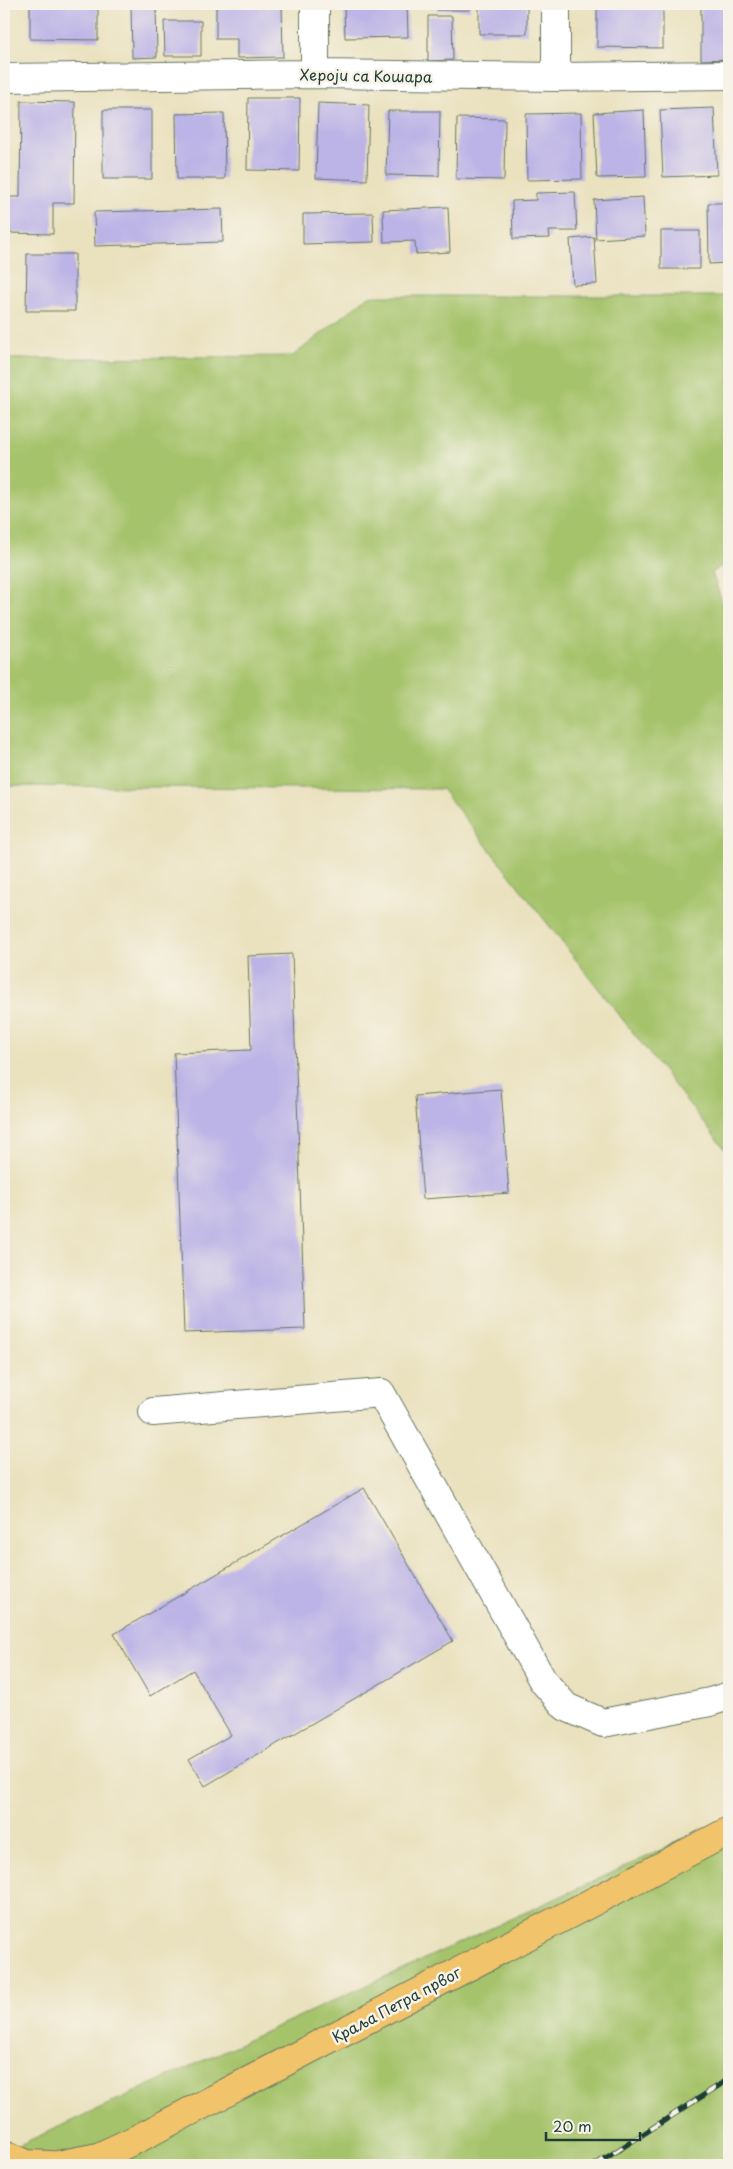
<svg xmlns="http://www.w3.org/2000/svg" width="733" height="2169" font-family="'Playpen Sans',sans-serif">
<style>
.green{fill:#a5c36b;stroke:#628050}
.building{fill:#bcb4e6}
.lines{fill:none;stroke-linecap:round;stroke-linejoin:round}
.minor-casing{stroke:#667664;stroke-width:30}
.major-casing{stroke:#667664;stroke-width:30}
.minor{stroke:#fff;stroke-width:28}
.major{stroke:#f1c36a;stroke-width:28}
.rail-casing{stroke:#1f3d34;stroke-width:5.5}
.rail{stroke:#f7f3e8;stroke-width:4;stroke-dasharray:11;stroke-linecap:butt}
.labels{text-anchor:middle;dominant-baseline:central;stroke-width:5;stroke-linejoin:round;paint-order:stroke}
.street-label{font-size:15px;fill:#1f3d34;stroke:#f7f3e8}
</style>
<rect width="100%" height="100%" fill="#f7f3e8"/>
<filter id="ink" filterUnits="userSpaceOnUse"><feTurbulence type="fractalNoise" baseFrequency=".02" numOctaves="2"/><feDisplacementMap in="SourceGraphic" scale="10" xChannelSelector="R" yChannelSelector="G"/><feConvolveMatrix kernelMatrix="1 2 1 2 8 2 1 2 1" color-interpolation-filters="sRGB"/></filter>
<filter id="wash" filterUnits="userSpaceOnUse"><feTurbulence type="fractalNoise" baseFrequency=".0096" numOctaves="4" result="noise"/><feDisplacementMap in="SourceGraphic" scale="20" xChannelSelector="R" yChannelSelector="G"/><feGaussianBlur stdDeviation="1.12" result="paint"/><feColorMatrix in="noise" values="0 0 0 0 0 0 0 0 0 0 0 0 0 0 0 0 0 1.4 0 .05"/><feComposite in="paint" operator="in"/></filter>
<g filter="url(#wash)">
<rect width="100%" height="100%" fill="#eae1be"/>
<path class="green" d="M369,296h360v264l-17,13 17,49v533l-287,-366 -438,-3v-427l289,-3z
M729,1819v341l-7,5h-718v-13z"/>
<g id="blocks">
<path class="building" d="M30,4h68v36l-68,-1z
M131,4h25l1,53 -25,1z
M216,4h66l1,53 -46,1v-19h-21z
M344,4h63l1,33 -63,1z
M437,4h33v6h-33z
M479,4h48v30h-48z
M597,4h66v44l-66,-1z
M701,4h28v55l-28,1z
M428,16h24l1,44 -25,1z
M164,21h37v35h-36z
M248,98h52l-1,73 -52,-1z
M21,101l54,1 -1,101h-21v31l-46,-1 1,-36h12z
M318,103l51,2 -2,75 -51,-2z
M714,108l3,67 -54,2 -3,-67z
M103,110h49v69h-49z
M644,110l2,67 -49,1 -3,-65z
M388,111h52l-1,65 -53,-1z
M224,113l1,66h-48l-1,-65z
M581,113l1,66 -55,1 -1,-66z
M457,118l48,1 -1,61 -48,-1z
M575,192l2,39h-28l1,7 -37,1 -1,-38 24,-1v-7z
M643,197l2,39 -49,3 -2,-39z
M708,203h17l2,60 -18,1z
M448,207l2,45 -34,2 -1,-13 -31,1 -1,-32z
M222,209l1,33 -128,4 -1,-34z
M373,213l1,29 -71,2v-30z
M661,231h39v38h-39z
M594,237l3,47 -24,1 -3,-46z
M27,254h48v57h-49z
M292,954l13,375 -121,4 -10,-280 77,-3 -3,-94z
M501,1089l8,104 -86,6 -8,-103z
M364,1488l89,153 -248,145 -16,-27 42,-24 -38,-65 -43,26 -36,-62z"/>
</g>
</g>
<g filter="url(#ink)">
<use href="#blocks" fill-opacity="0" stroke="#667664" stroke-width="1"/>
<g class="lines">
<g class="minor-casing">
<path id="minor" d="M315,74v-70
M556,77v-73
M4,78l311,-4 241,3 173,-2
M153,1412l228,-19 162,288 23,26 37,16 107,-21 19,-6"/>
</g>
<g class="major-casing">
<path id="major" d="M4,2154l23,10 24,1
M58,2165l40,-8 39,-18 592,-308"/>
</g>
<use href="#minor" class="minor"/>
<use href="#major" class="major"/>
<g class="rail-casing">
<path id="rail" d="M595,2165l134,-86"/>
</g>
<use href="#rail" class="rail"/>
</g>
</g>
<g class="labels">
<g class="street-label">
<text transform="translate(366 75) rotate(1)">Хероји са Кошара</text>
<text transform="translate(396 2004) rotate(-28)">Краља Петра првог</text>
</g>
</g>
<rect width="733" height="2169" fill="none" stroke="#f7f3e8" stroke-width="20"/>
<path d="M546 2132v8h94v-8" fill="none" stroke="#1f3d34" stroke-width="2.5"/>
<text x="553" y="2132" font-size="15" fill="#1f3d34" stroke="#f7f3e8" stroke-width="4" paint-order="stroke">20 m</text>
</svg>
